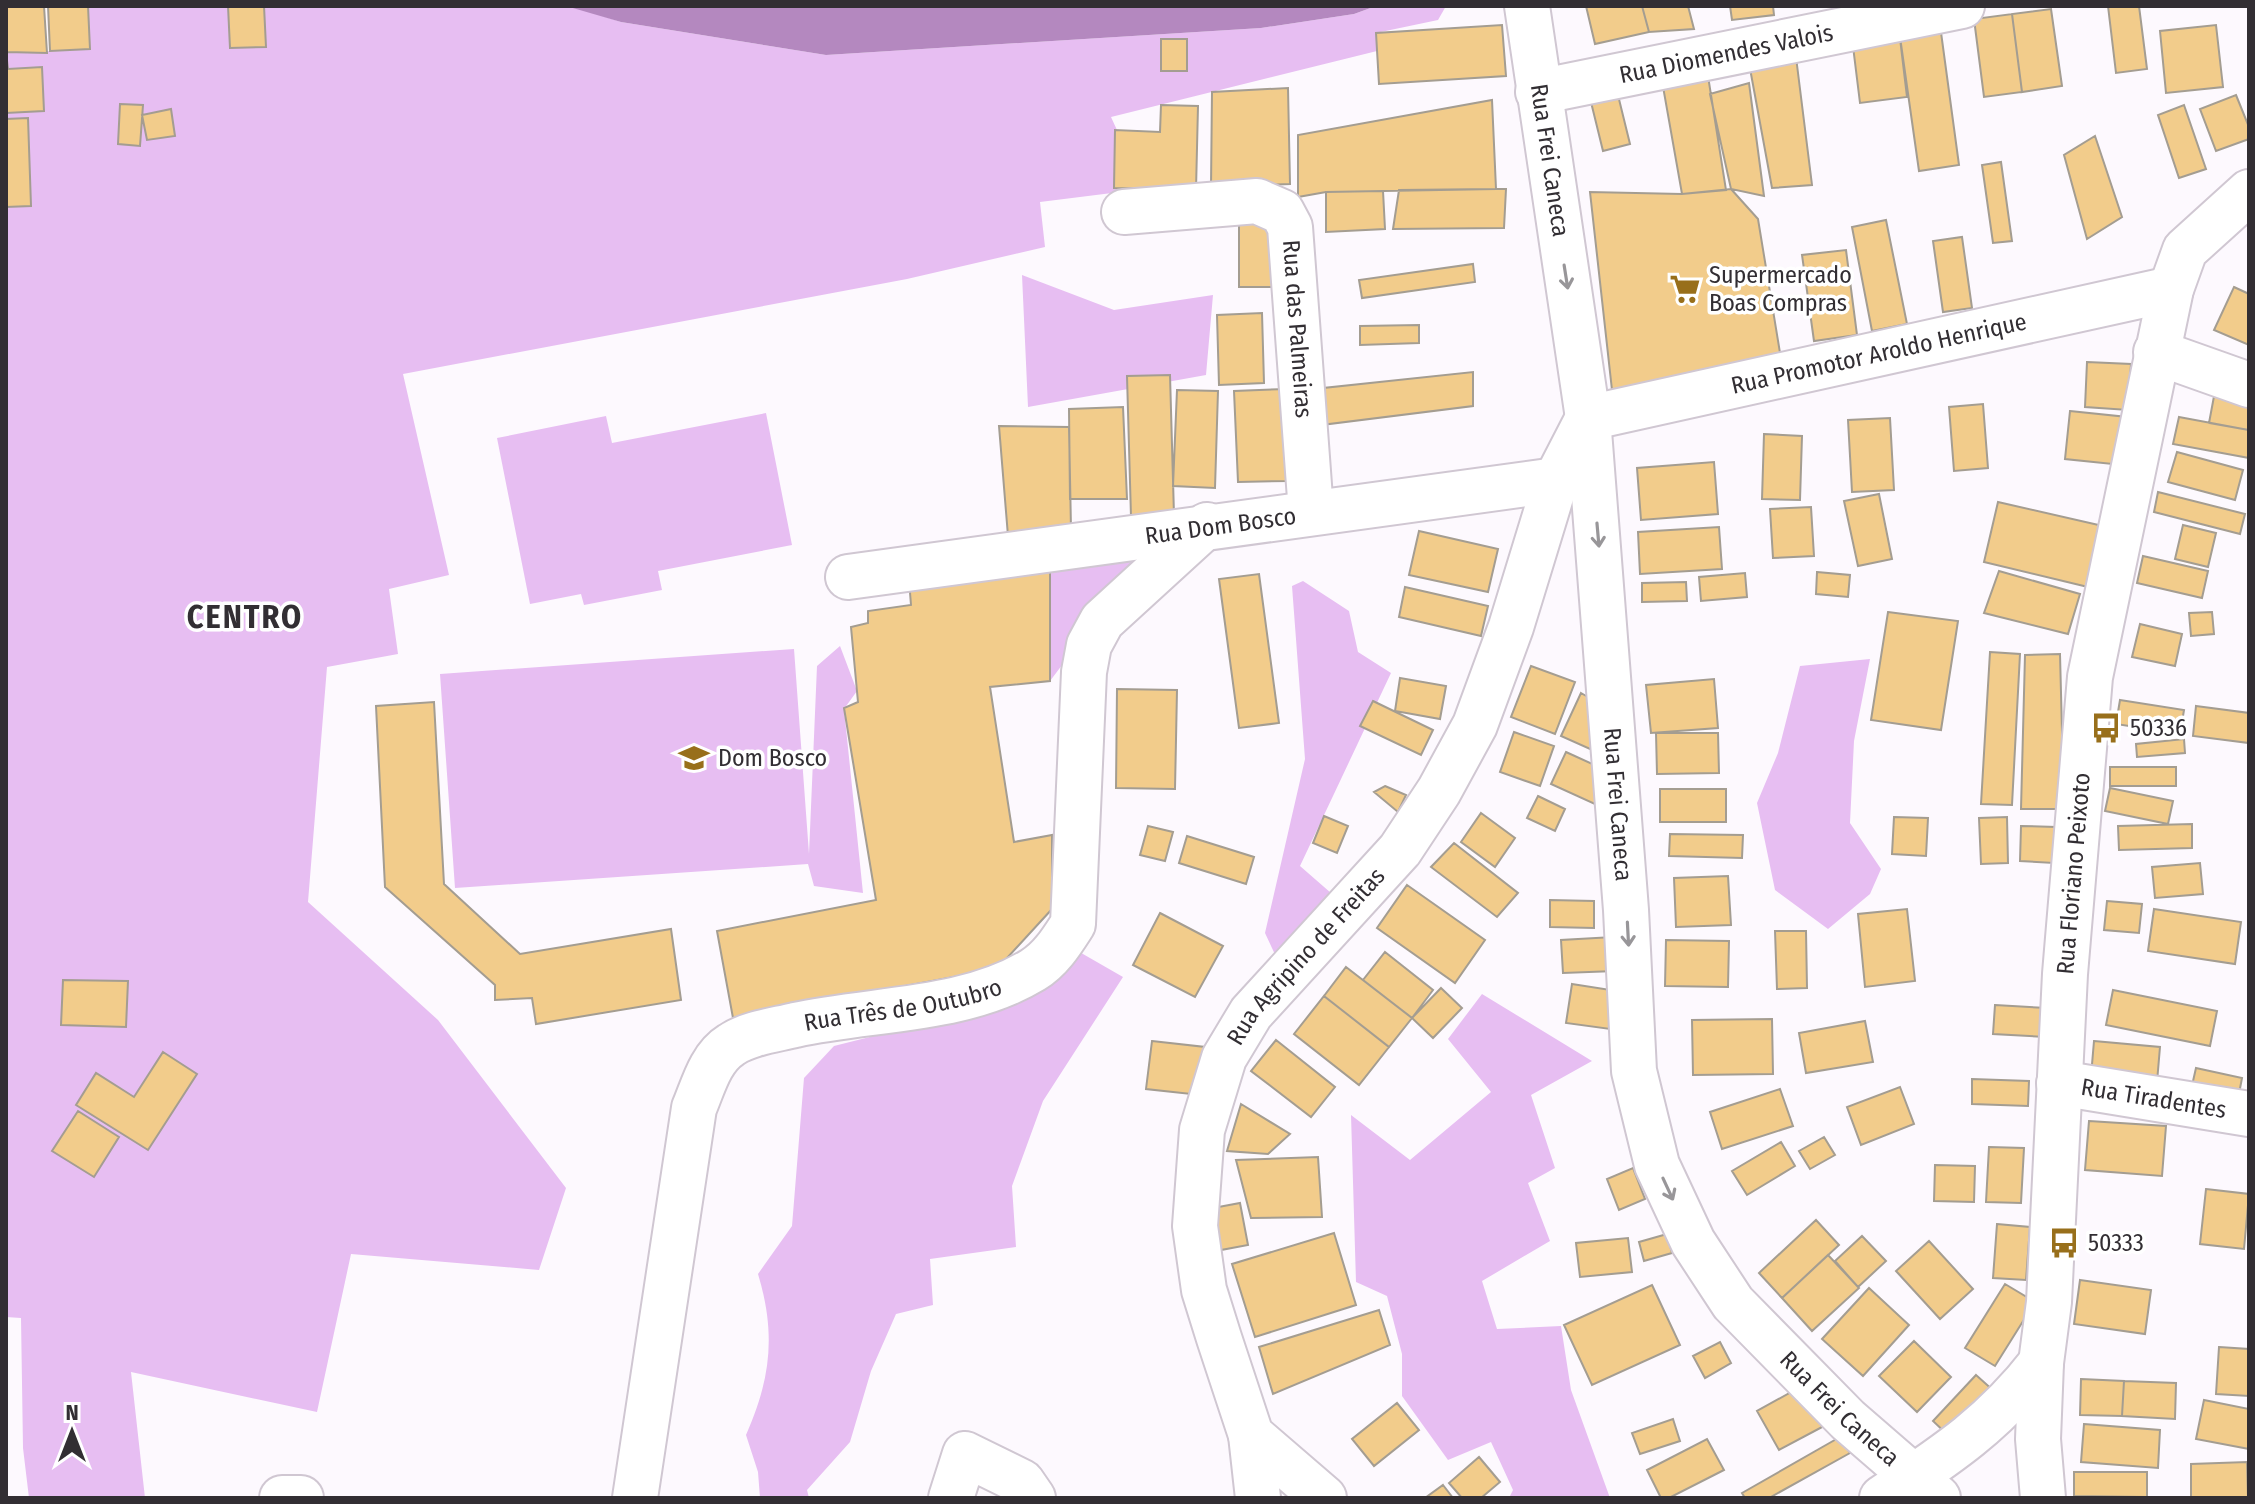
<svg xmlns="http://www.w3.org/2000/svg" width="2255" height="1504" font-family="'Fira Sans Condensed',sans-serif">
<style>
.green{fill:#e7bef2}
.water{fill:#b488bf}
.building{fill:#f2cc8b;stroke:#a49d91;stroke-width:2}
.lines{fill:none;stroke-linecap:round;stroke-linejoin:round}
.minor-casing{stroke:#d0c7d2;stroke-width:48}
.minor{stroke:#fff;stroke-width:44}
.oneway{stroke:#989699}
.labels{text-anchor:middle;dominant-baseline:central;stroke-width:7;stroke-linejoin:round;paint-order:stroke}
.street-label{font-size:24px;fill:#322e33;stroke:#fff}
.poi-label{font-size:24px;fill:#322e33;stroke:#fff;text-anchor:start}
.district-label{font-size:32px;font-weight:bold;letter-spacing:2px;fill:#322e33;stroke:#fff}
</style>
<rect width="100%" height="100%" fill="#fdf9fe"/>
<path class="green" d="M88,6h484l49,16 205,33 435,-27 93,-14 22,-8h70l-8,14 -62,13 1,18 -266,66 33,72 -104,13 5,45 -138,32 -504,95 46,201 -60,14 9,65 -71,13 -19,235 130,118 128,168 -27,82 -188,-16 -34,158 -186,-40 14,126h-116l-6,-50 -2,-130 -15,-1v-1264l84,-4z
M1022,275l92,35 99,-15 -7,80 -178,32z
M766,413l26,132 -134,26 4,19 -78,15 -3,-11 -51,10 -33,-166 109,-22 6,27z
M1163,555l-73,73 -40,53v-122z
M1303,581l46,30 9,41 33,21 -91,193 39,34 -60,63 -14,-30 40,-174 -13,-173z
M840,646l17,45 -13,18 19,184 -49,-7 -6,-22 -353,24 -15,-214 354,-25 15,205 8,-188z
M1870,659l-16,82 -4,82 31,46 -11,25 -42,35 -53,-39 -18,-87 21,-50 22,-87z
M1076,950l47,27 -80,124 -31,85 4,61 -86,12 3,46 -37,9 -25,57 -21,71 -43,48 2,8h-49l-2,-26 -12,-37c25,-57 30,-101 12,-161l34,-48 12,-148 30,-32 167,-42z
M1482,994l110,67 -61,34 24,73 -27,15 22,58 -68,40 15,48 64,-3 10,64 39,108h-101l4,-8 -22,-48 -43,18 -46,-64v-42l-15,-58 -31,-14 -5,-167 59,45 81,-68 -43,-53z"/>
<path class="water" d="M566,6h810l-22,8 -93,14 -435,27 -205,-33z"/>
<path class="building" d="M6,6h38l3,47 -40,-1z
M48,6h40l2,43 -40,2z
M228,6h36l2,41 -36,1z
M1586,6h56l7,26 -54,12z
M1642,6h46l6,23 -45,3z
M1730,6h43l1,9 -42,5z
M2108,6h31l8,63 -31,4z
M2051,9l11,77 -40,6 -10,-78z
M2012,14l10,78 -38,5 -10,-78z
M1502,25l4,51 -127,8 -3,-51z
M1940,25l19,140 -40,6 -20,-141z
M2216,25l7,62 -57,6 -6,-62z
M1899,30l8,67 -47,6 -8,-65z
M1161,39h26v32h-26z
M6,52l2,17 34,-2 2,44 -38,2z
M1796,57l16,128 -40,3 -23,-125z
M1708,76l18,114 -44,4 -20,-113z
M1749,83l15,113 -33,-7 -21,-95z
M1616,87l14,57 -27,7 -14,-57z
M1288,88l2,96 -79,3 1,-95z
M2236,95l13,32v12l-33,12 -16,-42z
M1492,100l4,89 -170,3 -28,5v-62z
M120,104l23,1 -3,41 -22,-2z
M1161,105l37,1 -2,84 -82,-2 1,-58 45,2z
M2184,105l22,64 -27,9 -21,-63z
M171,109l4,27 -28,4 -5,-25z
M28,118l3,88 -25,1v-88z
M2095,136l27,81 -35,22 -23,-84z
M2001,162l11,79 -19,2 -11,-78z
M1496,189h10l-2,39 -111,1 6,-39z
M1731,189l27,30 23,140 -168,40 -23,-207 92,2z
M1383,191l2,38 -59,3v-40z
M1239,212h41v75h-41z
M1886,220l21,104 -35,7 -20,-104z
M1962,237l10,71 -29,4 -10,-71z
M1846,250l11,85 -43,6 -12,-86z
M1473,264l2,18 -113,16 -3,-18z
M2234,287l15,7v51l-35,-15z
M1262,313l2,70 -45,2 -2,-70z
M1419,325v18l-59,2v-19z
M2087,362l44,2 -3,46 -43,-3z
M1473,372v34l-160,20 1,-37z
M1170,375l4,140 -43,2 -4,-141z
M1286,389l2,92 -50,1 -4,-91z
M1177,390l41,1 -3,97 -42,-2z
M2215,391l34,6v33l-40,-7z
M1983,404l5,64 -34,3 -5,-64z
M1123,407l4,92h-57l-1,-90z
M2070,411l57,6 -5,48 -57,-6z
M2179,417l70,13v28l-76,-14z
M1890,418l4,72 -42,2 -4,-72z
M999,426l70,1 2,102 -63,7z
M1764,434l38,2 -2,64 -38,-1z
M2177,452l66,18 -8,30 -67,-18z
M1714,462l4,52 -77,6 -4,-52z
M2158,492l87,22 -5,20 -86,-22z
M1879,494l13,65 -34,7 -14,-65z
M1998,502l105,24 -15,61 -104,-25z
M1811,507l3,49 -41,2 -3,-49z
M2183,525l33,8 -8,34 -33,-8z
M1719,527l3,42 -82,5 -2,-42z
M1419,531l79,18 -10,43 -79,-17z
M2143,556l65,15 -6,27 -65,-15z
M1050,567v114l-60,6 24,155 38,-7v74l-55,60 -264,49 -16,-87 159,-31 -32,-192 14,-6 -7,-75 17,-4v-12l43,-6 -2,-25z
M1999,571l81,23 -12,40 -84,-21z
M1817,572l33,3 -2,22 -32,-3z
M1745,573l2,24 -46,4 -2,-24z
M1259,574l20,149 -40,5 -20,-149z
M1686,582l1,19 -45,1v-19z
M1405,587l83,19 -7,30 -82,-19z
M1888,612l70,9 -17,109 -70,-10z
M2212,612l2,22 -23,2 -2,-23z
M2140,624l42,10 -7,32 -43,-9z
M1990,652l30,2 -8,151 -31,-1z
M2060,654l4,155h-43l4,-154z
M1531,666l44,16 -20,52 -44,-17z
M1400,678l46,8 -6,33 -45,-8z
M1714,679l4,49 -67,5 -5,-48z
M1117,689l60,1 -2,99 -59,-1z
M1581,693l19,11 -1,49 -38,-17z
M2120,700l64,10 -4,24 -64,-10z
M1373,701l60,29 -12,25 -61,-29z
M434,702l10,182 76,70 151,-25 10,71 -145,24 -4,-26 -37,2v-15l-110,-98 -9,-181z
M2196,706l53,7v30l-56,-7z
M1514,732l40,14 -14,40 -40,-14z
M1656,733h62l1,40 -62,1z
M2184,739l1,14 -48,4 -1,-13z
M1566,752l46,21 -15,32 -46,-21z
M2110,767h66v19h-66z
M1385,786l21,9 -8,17 -24,-20z
M2110,788l63,13 -5,23 -63,-13z
M1660,789h66v33h-66z
M1538,796l27,13 -10,22 -28,-13z
M1481,813l34,25 -20,29 -34,-25z
M1324,816l24,10 -11,27 -24,-10z
M1894,817l34,1 -2,38 -34,-2z
M2007,817l1,46 -27,1 -2,-46z
M2192,824v24l-73,2 -1,-24z
M1148,826l25,6 -8,29 -25,-6z
M2021,826l35,1 -2,36 -34,-2z
M1670,834l73,1 -1,23 -73,-2z
M1187,836l67,21 -8,27 -67,-21z
M1454,843l64,50 -21,24 -66,-50z
M2200,863l3,31 -48,4 -3,-31z
M1728,876l3,49 -55,2 -2,-49z
M1407,885l78,55 -30,43 -78,-55z
M1550,900l44,1v27l-44,-1z
M2107,901l35,3 -3,29 -35,-3z
M1907,909l8,72 -50,6 -7,-73z
M2154,909l87,13 -6,42 -87,-13z
M1160,913l63,33 -28,51 -62,-32z
M1775,931h31l1,57 -30,1z
M1613,937l2,34 -52,2 -2,-33z
M1666,940l63,1 -1,46 -63,-1z
M1385,952l48,38 -21,28 -49,-38z
M1346,967l66,51 -23,29 -65,-51z
M63,980l65,1 -2,46 -65,-2z
M1572,984l45,7 -7,38 -44,-6z
M1441,988l21,20 -29,30 -21,-20z
M2113,990l104,21 -7,35 -104,-21z
M1324,996l65,51 -30,38 -65,-51z
M1995,1005l52,3 -2,29 -52,-3z
M1772,1019l1,55 -80,1 -1,-55z
M1865,1021l8,41 -67,11 -7,-40z
M1276,1040l59,47 -24,30 -60,-46z
M1152,1041l53,6 -5,48 -54,-6z
M2094,1041l66,6 -3,35 -66,-6z
M163,1052l34,22 -49,76 -72,-45 20,-32 38,24z
M2196,1068l46,10 -4,21 -47,-9z
M1972,1079l57,2 -1,25 -56,-2z
M1900,1087l14,37 -53,21 -14,-38z
M1780,1089l13,37 -71,23 -12,-37z
M1241,1104l49,30 -22,20 -41,-3z
M78,1111l41,26 -25,40 -42,-26z
M2089,1121l77,5 -4,50 -77,-6z
M1824,1137l11,18 -25,14 -11,-18z
M1781,1142l14,24 -48,29 -15,-24z
M1989,1147l35,1 -3,55 -35,-1z
M1318,1157l4,60 -71,1 -15,-58z
M1935,1165l40,1 -1,36 -40,-1z
M1633,1168l12,31 -26,11 -12,-31z
M2206,1189l43,5 -5,55 -44,-5z
M1240,1203l8,42 -27,5 -8,-42z
M1816,1220l23,25 -57,53 -23,-25z
M1997,1224l33,3 -4,53 -33,-2z
M1334,1233l22,72 -101,32 -23,-73z
M1667,1234l5,19 -28,8 -5,-19z
M1862,1236l24,25 -28,26 -23,-26z
M1628,1238l4,34 -52,5 -4,-34z
M1929,1241l44,48 -33,30 -44,-48z
M1828,1255l31,33 -47,43 -30,-33z
M2080,1280l71,10 -6,44 -71,-10z
M2005,1284l30,18 -40,64 -30,-18z
M1652,1285l28,60 -88,40 -28,-60z
M1869,1288l40,37 -46,51 -41,-37z
M1379,1310l11,35 -117,49 -14,-47z
M1914,1341l37,36 -34,35 -38,-36z
M1720,1342l11,21 -26,15 -12,-22z
M2219,1347l30,2v47l-33,-2z
M1976,1375l19,17 -44,46 -18,-17z
M2081,1379l43,2 -2,35 -42,-1z
M2124,1381l52,2 -1,36 -53,-3z
M1802,1386l22,40 -45,24 -22,-39z
M2204,1400l45,9v40l-53,-10z
M1397,1403l22,27 -45,36 -22,-27z
M1673,1419l7,22 -40,13 -8,-21z
M2084,1424l76,6 -2,38 -77,-6z
M1840,1437l10,16 -81,45h-24l-3,-5z
M1707,1439l17,31 -55,28h-8l-14,-28z
M1479,1457l21,25 -19,16h-19l-13,-15z
M2247,1462l1,36h-57v-34z
M2074,1472h73v25l-73,-1z
M1443,1485l10,13h-28z"/>
<g class="lines">
<g class="minor-casing">
<g id="minor">
<path id="s1" d="M1527,6l61,412 38,492 8,161 23,94 36,77 40,61 115,117 90,78"/>
<path id="s2" d="M1538,92l424,-86"/>
<path id="s3" d="M1124,212l133,-11 25,11 8,15 21,285"/>
<path d="M2156,352l93,33"/>
<path id="s4" d="M848,577l708,-97 26,-8"/>
<path id="s5" d="M2059,1083l190,31"/>
<path d="M1251,1435l7,63"/>
<path d="M282,1498h19"/>
<path id="s6" d="M635,1498l59,-390c9,-21 16,-50 37,-63 17,-12 44,-15 64,-20 77,-17 169,-13 238,-55 18,-11 29,-29 40,-46l11,-252 5,-27 13,-24 105,-96"/>
<path d="M951,1498l14,-44 57,28 11,16"/>
<path id="s7" d="M1324,1498l-73,-63 -32,-97 -15,-48 -9,-64 7,-96 22,-72 27,-45 149,-163 39,-59 36,-66 36,-98 45,-147 32,-62 583,-129"/>
<path d="M1882,1498c63,-42 112,-74 159,-135"/>
<path id="s8" d="M2043,1498l-5,-59 3,-76 8,-61 16,-328 25,-297 81,-388 14,-39 64,-58"/>
</g>
</g>
<use href="#minor" class="minor"/>
</g>
<defs><path id="oneway-shaft" d="M-6 0H5M1.5-3L5.5 0L1.5 3" fill="none" stroke-width="1.6" stroke-linecap="round" stroke-linejoin="round" transform="scale(2)"/></defs>
<g class="oneway">
<use href="#oneway-shaft" transform="translate(1566 277) rotate(81)"/>
<use href="#oneway-shaft" transform="translate(1598 535) rotate(85)"/>
<use href="#oneway-shaft" transform="translate(1628 934) rotate(87)"/>
<use href="#oneway-shaft" transform="translate(1668 1189) rotate(65)"/>
</g>
<defs>
<g id="supermarket-bare" transform="scale(2.4)"><path d="M-6-5.5h2.5l.6 2H6L4.5 2H-2.5L-4.4-4H-6ZM-1.5 3.2a1.3 1.3 0 1 0 .1 0ZM3 3.2a1.3 1.3 0 1 0 .1 0Z" fill="#986f1b" stroke="#fff" stroke-width="2.5" paint-order="stroke"/></g>
<g id="bus-bare" transform="scale(2.4)"><path d="M-5-6H5V4H4V6H2V4H-2V6H-4V4H-5ZM-3.5-4V0h7V-4ZM-3.5 1.2v1.5H-2V1.2ZM2 1.2v1.5H3.5V1.2Z" fill="#986f1b" stroke="#fff" stroke-width="2.5" paint-order="stroke"/></g>
<g id="school-bare" transform="scale(2.4)"><path d="M0-5L7-2L0 1L-7-2ZM-4 1L0 2.5L4 1V4Q0 6-4 4Z" fill="#986f1b" stroke="#fff" stroke-width="2.5" paint-order="stroke"/></g>
</defs>
<g fill-rule="evenodd">
<use href="#supermarket-bare" x="1685" y="289"/>
<use href="#bus-bare" x="2106" y="728"/>
<use href="#school-bare" x="694" y="758"/>
<use href="#bus-bare" x="2064" y="1243"/>
</g>
<g class="labels">
<g class="street-label">
<text stroke="none"><textPath href="#s2" startOffset="192">Rua Diomendes Valois</textPath></text>
<text stroke="none"><textPath href="#s1" startOffset="156">Rua Frei Caneca</textPath></text>
<text stroke="none"><textPath href="#s3" startOffset="280">Rua das Palmeiras</textPath></text>
<text stroke="none"><textPath href="#s7" startOffset="1530">Rua Promotor Aroldo Henrique</textPath></text>
<text stroke="none"><textPath href="#s4" startOffset="376">Rua Dom Bosco</textPath></text>
<text stroke="none"><textPath href="#s1" startOffset="804">Rua Frei Caneca</textPath></text>
<text stroke="none"><textPath href="#s8" startOffset="626">Rua Floriano Peixoto</textPath></text>
<text stroke="none"><textPath href="#s7" startOffset="616">Rua Agripino de Freitas</textPath></text>
<text stroke="none"><textPath href="#s6" startOffset="646">Rua Três de Outubro</textPath></text>
<text stroke="none"><textPath href="#s5" startOffset="96">Rua Tiradentes</textPath></text>
<text stroke="none"><textPath href="#s1" startOffset="1476">Rua Frei Caneca</textPath></text>
</g>
<g class="poi-label">
<text x="1709" y="275">Supermercado<tspan x="1709" dy="28">Boas Compras</tspan></text>
<text x="2130" y="728">50336</text>
<text x="718" y="758">Dom Bosco</text>
<text x="2088" y="1243">50333</text>
</g>
<g class="district-label">
<text x="245" y="617">CENTRO</text>
</g>
</g>
<rect width="2255" height="1504" fill="none" stroke="#322e33" stroke-width="16"/>
<g transform="translate(72 1432)" stroke="#ffffff" stroke-width="6" paint-order="stroke">
<path d="M0-6L14 30L0 20L-14 30Z" fill="#322e33"/>
<text y="-12" font-size="22" font-weight="bold" text-anchor="middle" fill="#322e33">N</text>
</g>
</svg>
